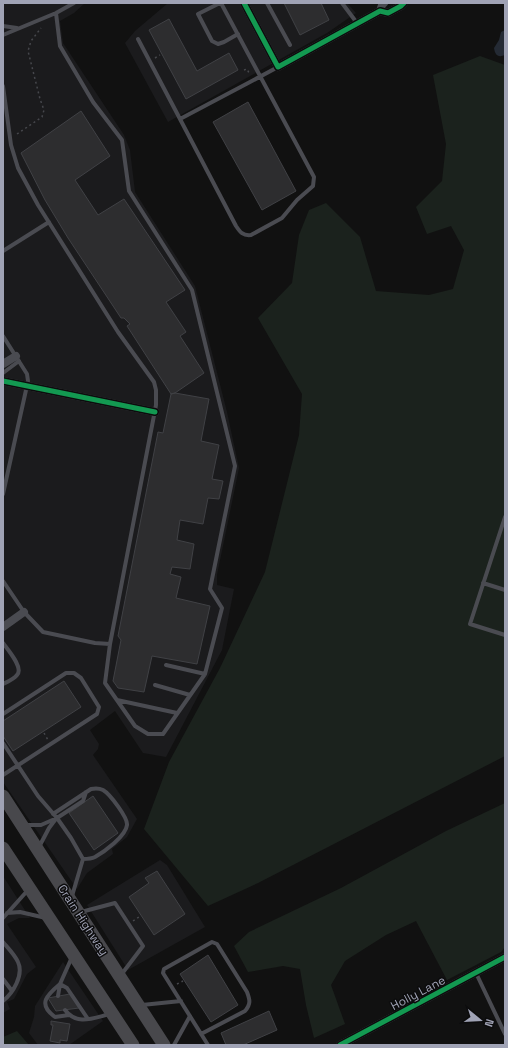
<svg xmlns="http://www.w3.org/2000/svg" width="508" height="1048" font-family="'Space Grotesk',sans-serif">
<style>
.built{fill:#1b1b1d}
.green{fill:#1b221d}
.water{fill:#242a34}
.building{fill:#2d2d2f;stroke:#404145}
.lines{fill:none;stroke-linecap:round;stroke-linejoin:round}
.path{stroke:#46474c;stroke-width:1.5;stroke-dasharray:2 3;stroke-linecap:butt}
.service{stroke:#4a4b51;stroke-width:4}
.minor{stroke:#4a4b51;stroke-width:8}
.trunk{stroke:#48484c;stroke-width:13}
.cycleway-casing{stroke:#0c0c0d;stroke-width:8}
.cycleway{stroke:#139951;stroke-width:5}
.labels{text-anchor:middle;dominant-baseline:central;stroke-width:3;stroke-linejoin:round;paint-order:stroke}
.street-label{font-size:12px;fill:#a0a3b5;stroke:#0c0c0d}
</style>
<rect width="100%" height="100%" fill="#111"/>
<path class="built" d="M3,3h82l-11,10 -14,8 3,22 61,92 6,15 5,42 60,94 32,126 12,56 -22,107v10l17,4 -12,61 -56,107 -23,-4 -28,-42 -25,19 9,14 -1,5 -5,6 44,64 -10,18 -15,12 1,5 -26,19 -10,16 -74,-107z
M168,3h179l9,10 -29,20 -159,89 -43,-79 10,-12z
M160,860l7,5 38,62 -77,43 -41,-65z
M3,876l27,42h-11l-12,6 29,43 -9,7 -13,25 -7,3 3,7 -7,4z
M63,962l40,59 -34,24h-31l-9,-12 5,-16 1,-11z"/>
<path class="green" d="M480,56l25,9v691l-247,127 -50,23 -64,-77 25,-67 51,-94 45,-96 34,-137 3,-41 -44,-76 34,-35 7,-48 10,-25 17,-7 34,34 16,54 53,4 24,-6 11,-39 -13,-24 -24,8 -11,-27 26,-26 4,-37 -13,-69z
M505,803v144l-4,5 -54,28 -31,-59 -30,14 -41,26 -14,24 14,39 -31,14 -8,-33 -6,-36 -17,-3 -35,6 -14,-26 15,-14 92,-44 105,-57z
M17,1031l12,14h-26v-8z"/>
<path class="water" d="M505,30v25c-7,3 -10,0 -11,-7l5,-8 2,-8z"/>
<path class="building" d="M284,3h37l8,17 -29,15z
M169,19l28,52 32,-18 9,17 -52,29 -37,-69z
M248,102l48,89 -34,19 -49,-88z
M81,111l29,45 -35,24 23,35 26,-16 61,91 -19,12 20,30 -6,4 24,37 -29,20 -4,1 -44,-68 3,-2 -6,-6h-3l-53,-80 -23,-38 -24,-47z
M175,393l34,6 -8,42 18,4 -7,34 11,2 -4,18 -11,-1 -5,26 -23,-4 -3,20 17,4 -4,25 -18,-2 -2,7 11,3 -5,21 34,8 -13,58 -45,-8 -8,36 -26,-4 -5,-7 8,-41 -3,-4 40,-204 5,1 8,-39z
M64,681l17,26 -68,44 -10,-15v-15z
M93,796l25,37 -24,17 -25,-37z
M157,871l28,43 -31,21 -25,-38 20,-14 -4,-5z
M208,955l30,50 -27,17 -31,-48z
M70,994l9,14 -23,3 -8,-13z
M269,1011l8,19 -34,15h-17l-5,-12z
M51,1021l19,3 -3,17 -7,-1v3l-10,-2 3,-16h-2z"/>
<g class="lines">
<path class="path" d="M155,58l5,-3
M244,70l3,-1 3,6
M17,134l25,-17 2,-7 -4,-11 -12,-48 3,-10 10,-13
M44,733l4,7
M133,921l6,-4
M177,984l6,-3"/>
<path class="service" d="M220,3l-22,11 14,27 6,3 6,-2 14,-8
M221,3l93,174 -1,9 -16,14 -15,18 -31,17c-8,1 -11,-3 -15,-9l-56,-107 70,-37 28,-15
M267,3l23,42
M342,3l15,20
M56,13l4,33 33,56 29,38 7,51 63,99 43,176 -25,123 12,19 -17,66 -42,60h-15l-13,-8 -30,-43 5,-39
M3,26l14,2
M3,35l53,-22 18,-10
M138,39l42,80
M3,86l8,59 7,23 20,37 80,127 36,50 2,8v15l-46,239 -15,-1 -52,-11 -19,-20 -21,-31
M3,251l46,-29
M3,336l24,38 1,7 -25,113
M3,373l16,-12
M505,517l-35,107 35,11
M483,583l22,7
M3,643c5,7 21,25 14,32 -3,4 -10,7 -14,9
M166,665l39,9
M155,685l35,10
M117,700l60,13
M3,714l63,-41h8l7,5 18,29 -2,7 -94,61
M3,743l35,53 19,22 14,20 12,21 -11,37
M53,814l38,-25c5,-1 8,-1 12,1 7,4 25,28 24,35 -1,11 -23,27 -32,32 -4,2 -8,2 -12,2
M24,825h17l16,-7 26,-17 3,-9
M39,847l10,-19 6,-8
M81,912l34,-9 28,43 -22,29
M7,913l13,-1 26,6
M3,918l25,-28
M3,942c5,6 12,13 15,20 6,13 -5,31 -15,39
M476,973l29,61
M3,979l9,12
M58,996l2,-12 12,-27
M142,1005l39,-4
M65,1010c12,16 28,8 45,4
M69,1015l-14,2c-18,-13 -8,-22 5,-33l7,4 21,31
M201,1034l44,-23c6,-7 5,-11 2,-19l-30,-48 -5,-2 -48,27 -1,4 45,72
M174,1045l16,-29"/>
<path class="minor" d="M244,3l34,64 102,-56 8,2 13,-7 3,-3
M380,11l2,-6 2,-2
M3,364l13,-8
M3,381l152,31
M3,627l21,-15
M340,1045l165,-88"/>
<path class="trunk" d="M3,796l161,249
M3,848l130,197"/>
<g class="cycleway-casing">
<path id="cycleway" d="M244,3l34,64 102,-56 8,2 13,-7 3,-3
M3,381l152,31
M340,1045l165,-88"/>
</g>
<use href="#cycleway" class="cycleway"/>
</g>
<g class="labels">
<g class="street-label">
<text transform="translate(83 920) rotate(57)">Crain Highway</text>
<text transform="translate(418 993) rotate(-28)">Holly Lane</text>
</g>
</g>
<rect width="508" height="1048" fill="none" stroke="#a0a3b5" stroke-width="8"/>
<g transform="translate(480 1020) rotate(108)" stroke="#0c0c0d" stroke-width="3" paint-order="stroke">
<path d="M0-3L7 15L0 10L-7 15Z" fill="#a0a3b5"/>
<text y="-6" font-size="11" font-weight="bold" text-anchor="middle" fill="#a0a3b5">N</text>
</g>
</svg>
